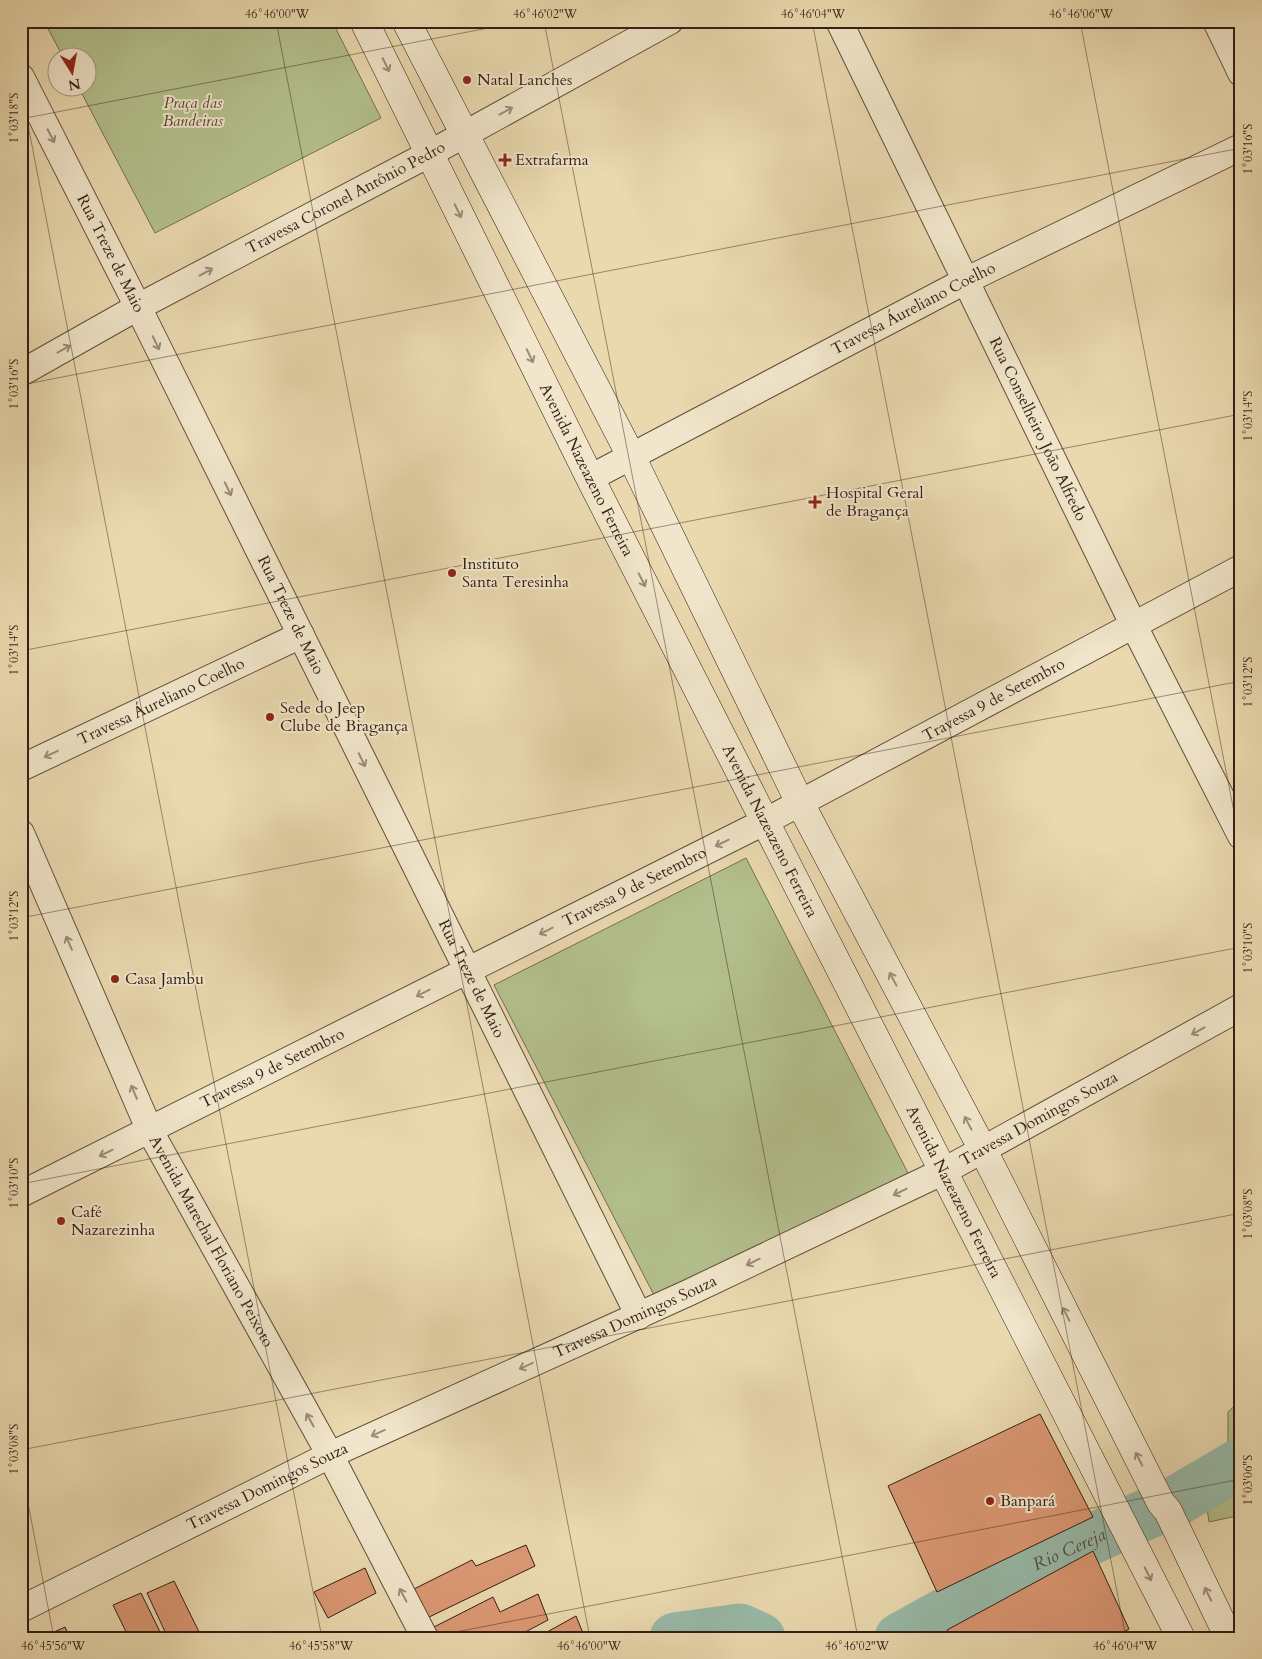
<svg xmlns="http://www.w3.org/2000/svg" width="1262" height="1659" font-family="Cardo,serif">
<style>
.green{fill:#b3c08d;stroke:#746f52}
.lines{fill:none;stroke-linecap:round;stroke-linejoin:round}
.river{stroke:#98baa9;stroke-width:51}
.building{fill:#db9874;stroke:#341e16}
.street-casing{stroke:#624d3c;stroke-width:28}
.secondary-casing{stroke:#341e16;stroke-width:29}
.street{stroke:#f1e6cb;stroke-width:26}
.secondary{stroke:#f1e6cb;stroke-width:28}
.oneway{stroke:#9c8c7a}
.ticks{fill:none;stroke:#341e16;stroke-width:1;stroke-opacity:0.45}
.poi-dot{fill:#8f2418;stroke:#f1e6cb;stroke-width:2}
.labels{text-anchor:middle;dominant-baseline:central;stroke-width:4;stroke-linejoin:round;paint-order:stroke}
.poi-label{font-size:16px;fill:#341e16;stroke:#f1e6cb;text-anchor:start}
.park-label{font-size:16px;font-style:italic;fill:#544634;stroke:#f1e6cb}
.street-label{font-size:16px;fill:#341e16;stroke:#f1e6cb}
.water-label{font-size:18px;font-style:italic;fill:#524d42;stroke:#f1e6cb}
.neatline{fill:none;stroke:#341e16;stroke-width:2}
.ticks-label{font-size:12px;text-anchor:middle;fill:#341e16}
</style>
<rect width="100%" height="100%" fill="#ead9af"/>
<filter id="stains"><feTurbulence type="fractalNoise" baseFrequency=".004" numOctaves="4"/><feColorMatrix values="0 0 0 0 .2 0 0 0 0 .09 0 0 0 0 .02 0 0 0 .5 -.17"/></filter>
<radialGradient id="worn" r=".72"><stop offset=".6" stop-color="#630" stop-opacity="0"/><stop offset="1" stop-color="#630" stop-opacity=".3"/></radialGradient>
<path class="green" d="M44,21h288l49,97 -226,115 -76,-145h9v-30l-25,-1z
M746,858l163,317 -254,122 -161,-312z
M1241,1400v115l-32,7 -8,-55 27,-17v-38z"/>
<g class="lines">
<g class="river">
<path d="M675,1638l65,-9 20,9"/>
<path id="s1" d="M900,1638l123,-68 153,-69 65,-38"/>
</g>
</g>
<path class="building" d="M1040,1414l53,103 -156,75 -49,-106z
M526,1545l9,21 -110,53 -13,-29 60,-30 4,6z
M1093,1551l36,78 -16,9h-162l-4,-8z
M365,1568l11,25 -48,25 -14,-26z
M174,1581l28,57h-34l-21,-45z
M141,1593l22,45h-34l-16,-33z
M538,1594l10,26 -34,18h-77l-5,-10 61,-31 7,15z
M576,1616l9,22h-51l13,-6z
M65,1627l5,11h-29z"/>
<g class="lines">
<g class="street-casing">
<g id="street">
<path id="s2" d="M839,21l295,605 107,210"/>
<path d="M1216,21l25,52"/>
<path id="s3" d="M21,77l117,230 501,1009"/>
<path id="s4" d="M21,373l117,-66 291,-153 241,-133"/>
<path id="s5" d="M590,478l375,-197 276,-134"/>
<path id="s6" d="M21,768l280,-133"/>
<path id="s7" d="M21,833l129,298 180,324 95,183"/>
<path id="s8" d="M21,1194l745,-373 475,-253"/>
<path id="s9" d="M21,1609l309,-154 358,-162 256,-122 297,-164"/>
</g>
</g>
<g class="secondary-casing">
<g id="secondary">
<path id="s10" d="M364,21l226,457 591,1160"/>
<path d="M406,21l225,435 169,347 183,347 178,353 7,8 61,127"/>
</g>
</g>
<use href="#street" class="street"/>
<use href="#secondary" class="secondary"/>
</g>
<defs><path id="oneway-shaft" d="M-6 0H5M1.5-3L5.5 0L1.5 3" fill="none" stroke-width="1.6" stroke-linecap="round" stroke-linejoin="round" transform="scale(1.25)"/></defs>
<g class="oneway">
<use href="#oneway-shaft" transform="translate(386 65) rotate(64)"/>
<use href="#oneway-shaft" transform="translate(506 111) rotate(-29)"/>
<use href="#oneway-shaft" transform="translate(51 136) rotate(63)"/>
<use href="#oneway-shaft" transform="translate(458 211) rotate(64)"/>
<use href="#oneway-shaft" transform="translate(206 272) rotate(-28)"/>
<use href="#oneway-shaft" transform="translate(156 343) rotate(64)"/>
<use href="#oneway-shaft" transform="translate(64 349) rotate(-29)"/>
<use href="#oneway-shaft" transform="translate(530 356) rotate(64)"/>
<use href="#oneway-shaft" transform="translate(228 489) rotate(64)"/>
<use href="#oneway-shaft" transform="translate(642 580) rotate(63)"/>
<use href="#oneway-shaft" transform="translate(51 754) rotate(155)"/>
<use href="#oneway-shaft" transform="translate(362 760) rotate(64)"/>
<use href="#oneway-shaft" transform="translate(722 843) rotate(154)"/>
<use href="#oneway-shaft" transform="translate(546 931) rotate(153)"/>
<use href="#oneway-shaft" transform="translate(69 943) rotate(-113)"/>
<use href="#oneway-shaft" transform="translate(893 979) rotate(-118)"/>
<use href="#oneway-shaft" transform="translate(423 993) rotate(153)"/>
<use href="#oneway-shaft" transform="translate(1198 1031) rotate(151)"/>
<use href="#oneway-shaft" transform="translate(134 1092) rotate(-113)"/>
<use href="#oneway-shaft" transform="translate(968 1123) rotate(-118)"/>
<use href="#oneway-shaft" transform="translate(106 1153) rotate(154)"/>
<use href="#oneway-shaft" transform="translate(900 1192) rotate(154)"/>
<use href="#oneway-shaft" transform="translate(753 1262) rotate(154)"/>
<use href="#oneway-shaft" transform="translate(1066 1314) rotate(-117)"/>
<use href="#oneway-shaft" transform="translate(526 1366) rotate(156)"/>
<use href="#oneway-shaft" transform="translate(310 1420) rotate(-119)"/>
<use href="#oneway-shaft" transform="translate(378 1433) rotate(156)"/>
<use href="#oneway-shaft" transform="translate(1139 1459) rotate(-117)"/>
<use href="#oneway-shaft" transform="translate(1148 1574) rotate(63)"/>
<use href="#oneway-shaft" transform="translate(1208 1594) rotate(-116)"/>
<use href="#oneway-shaft" transform="translate(403 1595) rotate(-118)"/>
</g>
<path class="ticks" d="M276,21l314,1617M544,21l314,1617M812,21l314,1617M1080,21l161,827M21,89l301,1549M21,119l503,-98M21,385l1220,-237M21,651l1220,-237M21,918l1220,-237M21,1184l1220,-237M21,1450l1220,-237M21,1467l33,171M425,1638l816,-159"/>
<g class="poi-dot">
<circle cx="467" cy="80" r="5"/>
<path d="M502.5 152.5h5v5h5v5h-5v5h-5v-5h-5v-5h5z"/>
<path d="M812.5 494.5h5v5h5v5h-5v5h-5v-5h-5v-5h5z"/>
<circle cx="452" cy="573" r="5"/>
<circle cx="270" cy="717" r="5"/>
<circle cx="115" cy="979" r="5"/>
<circle cx="61" cy="1221" r="5"/>
<circle cx="990" cy="1501" r="5"/>
</g>
<g class="labels">
<g class="poi-label">
<text x="477" y="80">Natal Lanches</text>
<text x="515" y="160">Extrafarma</text>
<text x="826" y="493">Hospital Geral<tspan x="826" dy="18">de Bragança</tspan></text>
<text x="462" y="564">Instituto<tspan x="462" dy="18">Santa Teresinha</tspan></text>
<text x="280" y="708">Sede do Jeep<tspan x="280" dy="18">Clube de Bragança</tspan></text>
<text x="125" y="979">Casa Jambu</text>
<text x="71" y="1212">Café<tspan x="71" dy="18">Nazarezinha</tspan></text>
<text x="1000" y="1501">Banpará</text>
</g>
<g class="park-label">
<text x="193" y="103">Praça das<tspan x="193" dy="18">Bandeiras</tspan></text>
</g>
<g class="street-label">
<text stroke="none"><textPath href="#s4" startOffset="369">Travessa Coronel Antônio Pedro</textPath></text>
<text stroke="none"><textPath href="#s3" startOffset="198">Rua Treze de Maio</textPath></text>
<text stroke="none"><textPath href="#s5" startOffset="365">Travessa Áureliano Coelho</textPath></text>
<text stroke="none"><textPath href="#s2" startOffset="454">Rua Conselheiro João Alfredo</textPath></text>
<text stroke="none"><textPath href="#s10" startOffset="501">Avenida Nazeazeno Ferreira</textPath></text>
<text stroke="none"><textPath href="#s3" startOffset="602">Rua Treze de Maio</textPath></text>
<text stroke="none"><textPath href="#s8" startOffset="1091">Travessa 9 de Setembro</textPath></text>
<text stroke="none"><textPath href="#s6" startOffset="155">Travessa Áureliano Coelho</textPath></text>
<text stroke="none"><textPath href="#s10" startOffset="906">Avenida Nazeazeno Ferreira</textPath></text>
<text stroke="none"><textPath href="#s8" startOffset="686">Travessa 9 de Setembro</textPath></text>
<text stroke="none"><textPath href="#s3" startOffset="1008">Rua Treze de Maio</textPath></text>
<text stroke="none"><textPath href="#s8" startOffset="281">Travessa 9 de Setembro</textPath></text>
<text stroke="none"><textPath href="#s9" startOffset="1130">Travessa Domingos Souza</textPath></text>
<text stroke="none"><textPath href="#s10" startOffset="1311">Avenida Nazeazeno Ferreira</textPath></text>
<text stroke="none"><textPath href="#s7" startOffset="451">Avenida Marechal Floriano Peixoto</textPath></text>
<text stroke="none"><textPath href="#s9" startOffset="680">Travessa Domingos Souza</textPath></text>
<text stroke="none"><textPath href="#s9" startOffset="275">Travessa Domingos Souza</textPath></text>
</g>
<g class="water-label">
<text stroke="none"><textPath href="#s1" startOffset="191">Rio Cereja</textPath></text>
</g>
</g>
<rect width="1262" height="1659" fill="none" stroke="#ead9af" stroke-width="55"/>
<g transform="translate(72 72) rotate(169)"><circle r="24" fill="#f1e6cb" stroke="#a59683"/>
<path d="M0-4L9 19L0 12L-9 19Z" fill="#8f2418"/>
<text y="-8" font-size="14" font-weight="bold" text-anchor="middle" fill="#341e16">N</text>
</g>
<rect x="28" y="28" width="1206" height="1604" class="neatline"/>
<g class="ticks-label">
<text x="277" y="18">46°46'00"W</text>
<text x="545" y="18">46°46'02"W</text>
<text x="813" y="18">46°46'04"W</text>
<text x="1081" y="18">46°46'06"W</text>
<text transform="translate(14 118) rotate(-90)" y="4">1°03'18"S</text>
<text transform="translate(1248 149) rotate(-90)" y="4">1°03'16"S</text>
<text transform="translate(14 384) rotate(-90)" y="4">1°03'16"S</text>
<text transform="translate(1248 416) rotate(-90)" y="4">1°03'14"S</text>
<text transform="translate(14 650) rotate(-90)" y="4">1°03'14"S</text>
<text transform="translate(1248 682) rotate(-90)" y="4">1°03'12"S</text>
<text transform="translate(14 916) rotate(-90)" y="4">1°03'12"S</text>
<text transform="translate(1248 948) rotate(-90)" y="4">1°03'10"S</text>
<text transform="translate(14 1183) rotate(-90)" y="4">1°03'10"S</text>
<text transform="translate(1248 1214) rotate(-90)" y="4">1°03'08"S</text>
<text transform="translate(14 1449) rotate(-90)" y="4">1°03'08"S</text>
<text transform="translate(1248 1480) rotate(-90)" y="4">1°03'06"S</text>
<text x="53" y="1650">46°45'56"W</text>
<text x="321" y="1650">46°45'58"W</text>
<text x="589" y="1650">46°46'00"W</text>
<text x="857" y="1650">46°46'02"W</text>
<text x="1125" y="1650">46°46'04"W</text>
</g>
<rect width="100%" height="100%" filter="url(#stains)"/>
<rect width="100%" height="100%" fill="url(#worn)"/>
</svg>
